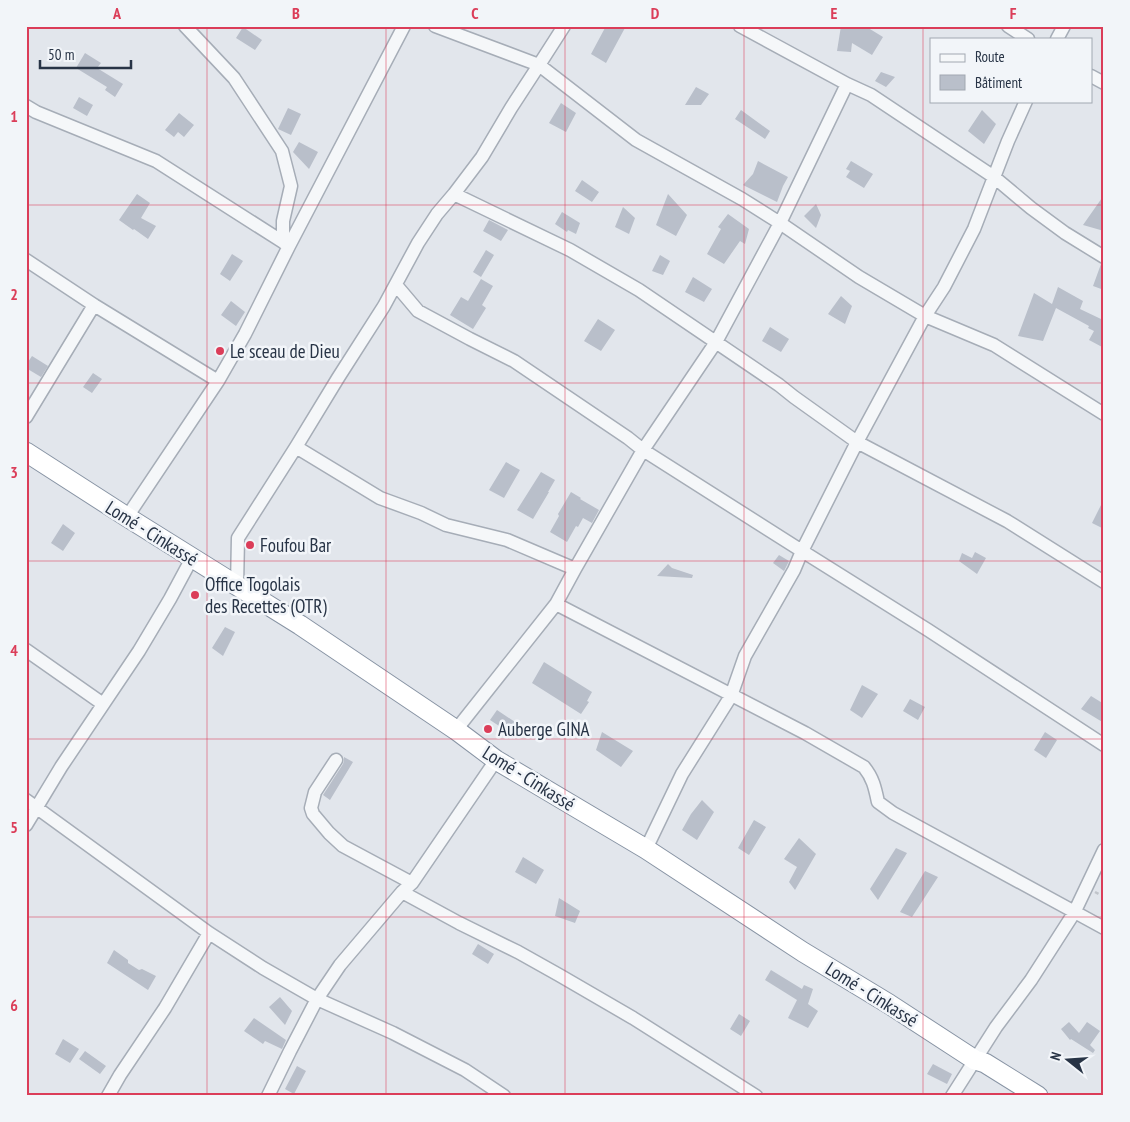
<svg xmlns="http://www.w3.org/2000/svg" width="1130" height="1122" font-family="'PT Sans Narrow',sans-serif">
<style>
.building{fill:#b9bfca}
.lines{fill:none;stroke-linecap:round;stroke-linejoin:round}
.minor-casing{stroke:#a6adb7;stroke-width:15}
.highway-casing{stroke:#8894a4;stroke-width:21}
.path{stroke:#c0c4ca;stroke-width:2.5;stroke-dasharray:4 4;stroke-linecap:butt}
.minor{stroke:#f5f7f9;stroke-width:12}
.highway{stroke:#fff;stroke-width:19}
.grid{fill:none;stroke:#db3d59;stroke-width:1;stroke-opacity:0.55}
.poi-dot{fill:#db3d59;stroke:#f2f5f9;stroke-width:2}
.labels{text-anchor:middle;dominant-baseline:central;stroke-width:5;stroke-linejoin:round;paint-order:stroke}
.poi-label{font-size:19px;fill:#283446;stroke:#f2f5f9;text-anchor:start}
.street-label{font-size:19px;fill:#283446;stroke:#f2f5f9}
.neatline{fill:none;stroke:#db3d59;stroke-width:2}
.grid-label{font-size:16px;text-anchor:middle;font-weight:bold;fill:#db3d59}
</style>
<rect width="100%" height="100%" fill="#e2e6ec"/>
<path class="building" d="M606,26h20l-20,37 -15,-9z
M841,26h24l18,11 -11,18 -20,-12 -1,9 -14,-1z
M243,27l19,13 -7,10 -19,-12z
M85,53l16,10 -4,5 26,16 -8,13 -10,-7 2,-3 -31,-19z
M881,72l14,5 -9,10 -11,-6z
M696,87l13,7 -8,11h-16z
M79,97l14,8 -6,11 -14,-8z
M561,103l15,10 -10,19 -17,-9z
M288,108l13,6 -10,21 -13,-6z
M741,110l29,21 -5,8 -30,-20z
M982,110l14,14 -12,20 -16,-13z
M179,113l15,12 -10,12 -6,-5 -4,5 -9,-7z
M299,142l19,10 -9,17 -16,-17z
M758,161l30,16 -5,9 -6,16 -34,-17 10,-11z
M851,161l22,13 -9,14 -18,-11 4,-6 -4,-2z
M582,180l17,12 -7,10 -17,-11z
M137,194l13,9 -9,15 15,8 -8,13 -14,-10 -1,1 -14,-10z
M668,194l19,21 -11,21 -20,-11z
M1104,195v36l-21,-6z
M816,204l5,11 -5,13 -12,-12z
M623,207l12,11 -6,16 -14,-7z
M562,212l18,11 -4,11 -8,-4 -1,2 -12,-8z
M728,214l21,15 -4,15 -5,-3 -16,23 -17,-10 14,-25 -3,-2z
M489,220l19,10 -7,11 -18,-10z
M486,250l8,5 -13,22 -8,-5z
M232,254l11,7 -13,20 -10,-7z
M660,255l10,6 -7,14 -11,-4z
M1101,264l3,1v25l-11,-4z
M693,277l19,12 -8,13 -19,-10z
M481,279l12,7 -11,19 4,3 -13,21 -23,-14 11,-18 7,4z
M1058,287l25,14 -3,8 21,10 3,-6v35l-15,-8 5,-9 -6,-3 1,-2 -33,-18 -13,33 -25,-5 16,-43 18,11z
M841,296l11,10 -7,18 -17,-10z
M231,301l14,11 -9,14 -15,-11z
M598,319l17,11 -14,21 -17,-10z
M770,327l19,12 -8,13 -19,-11z
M32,356l16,10 -7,11 -15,-9v-3z
M93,373l9,6 -10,14 -9,-6z
M506,462l14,8 -16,28 -15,-8z
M541,472l14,8 -7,12h1l-16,27 -16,-9z
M571,492l10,6 -1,1 19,11 -7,13 -9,-5 -5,9 -2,-1 -9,16 -17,-10 9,-16 -1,-2z
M1104,499v30l-12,-6z
M63,524l12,9 -12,18 -12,-8z
M975,552l11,6 -9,16 -18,-13 3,-8 10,5z
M779,555l10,6 -5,10 -11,-8z
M668,564l4,4 21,7 -1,3 -35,-2z
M225,627l10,5 -12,24 -11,-8z
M544,662l48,30 -5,9 2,1 -8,12 -49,-31z
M862,685l16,9 -16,24 -12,-8z
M1091,696l13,8v19l-23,-14z
M910,699l15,8 -7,13 -15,-9z
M497,710l21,14 -7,10 -21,-14z
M602,732l31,19 -12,16 -25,-17z
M1045,732l12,8 -11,18 -12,-8z
M344,757l9,5 -23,38 -7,-5 20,-31 1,-3z
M702,800l12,12 -17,28 -15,-10 9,-16z
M754,820l12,7 -17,28 -11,-7z
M799,838l17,16 -21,36 -6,-8 8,-15 -13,-8z
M896,848l11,5 -29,47 -8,-11z
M523,857l21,13 -8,14 -21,-12z
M925,871l13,6 -26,40 -12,-5z
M559,898l21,13 -5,12 -20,-7z
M478,944l16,10 -6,10 -16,-10z
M114,950l14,10v3l11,7 3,-1 14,7 -8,14 -41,-27z
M771,970l31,19 2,-4 9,4 -5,15 10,7 -10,17 -20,-10 9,-18 -32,-20z
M280,997l12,14 -7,14 -16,-18z
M739,1014l11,7 -9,15 -11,-7z
M254,1018l32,22 -4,9 -17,-8 -2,3 -19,-13z
M1069,1022l10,11 8,-11 13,9 -10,14 5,5 -2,3 -22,-14 -1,1 -9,-11z
M63,1039l16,10 -9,14 -15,-9z
M85,1051l21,15 -6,8 -21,-15z
M933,1064l19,10 -5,10 -20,-10z
M297,1066l9,5 -12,23 -9,-5z"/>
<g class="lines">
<g class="minor-casing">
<path id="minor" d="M185,26l49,52 48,73 9,35 -8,35v21l5,3
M435,26l104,39 97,75 106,59 38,24 79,54 66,39 69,29 110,69
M740,26l107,58 24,11 123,82 37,31 34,25 39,24
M1008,26l20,13
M1057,39l7,-13
M1091,76l13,7
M26,106l10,6 120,49 127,81
M454,194l116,56 69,40 140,95 15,12 63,45 150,79 97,61
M26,260l68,45 124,76
M396,285l22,26 52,28 44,22 114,77 15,12 159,101 126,79 176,115
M26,417l68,-112
M296,447l84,51 41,15 25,12 61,15 68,29
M127,517l91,-136 27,-47 44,-88 115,-220
M237,586l1,-48 58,-91 42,-69 46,-72 34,-63 19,-29 17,-20 28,-37 29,-49 28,-43 25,-39
M556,604l249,129 59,34c9,11 11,21 14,35l15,11 211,115
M26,650l77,54
M456,730l100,-126 19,-35 68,-119 73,-108 64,-119 67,-139
M336,760l-21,32 -4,16 2,6 16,19 14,13 69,37
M26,800l183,133 54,35 54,31 23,-34 62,-73 10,-9 84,-123
M26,825l35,-58 78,-116 31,-52 22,-41
M646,849l36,-75 49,-78 14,-40 49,-86 8,-19 55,-109 68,-126 19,-29 30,-58 34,-88 18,-40
M402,892l57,31 59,29 41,23 74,43 123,78
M108,1096l12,-21 45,-67 44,-75
M268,1096l22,-45 27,-52 76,34 72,37 39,26
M952,1096l44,-69 35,-47 43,-67 30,-63"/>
</g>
<g class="highway-casing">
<path id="highway" d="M26,452l101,65 173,108 156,105 40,30 150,89 157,103 86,52 86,56 10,3 53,33"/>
</g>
<path class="path" d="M1095,892l9,5"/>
<use href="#minor" class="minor"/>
<use href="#highway" class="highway"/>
</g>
<path class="grid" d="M207,26v1070M386,26v1070M565,26v1070M744,26v1070M923,26v1070M26,205h1078M26,383h1078M26,561h1078M26,739h1078M26,917h1078"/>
<g class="poi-dot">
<circle cx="220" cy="351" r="5"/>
<circle cx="250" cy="545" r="5"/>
<circle cx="195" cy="595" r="5"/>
<circle cx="488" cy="729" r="5"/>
</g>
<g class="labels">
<g class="poi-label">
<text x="230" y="351">Le sceau de Dieu</text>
<text x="260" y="545">Foufou Bar</text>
<text x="205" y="584">Office Togolais<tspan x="205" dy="22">des Recettes (OTR)</tspan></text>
<text x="498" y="729">Auberge GINA</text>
</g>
<g class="street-label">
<text transform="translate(152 533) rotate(32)">Lomé - Cinkassé</text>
<text transform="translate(529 778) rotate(32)">Lomé - Cinkassé</text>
<text transform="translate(872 994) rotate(32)">Lomé - Cinkassé</text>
</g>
</g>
<rect width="1130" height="1122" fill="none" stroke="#f2f5f9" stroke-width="55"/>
<rect x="930" y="38" width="162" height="65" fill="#f2f5f9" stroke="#a1a8b1"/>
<rect x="940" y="54" width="25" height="8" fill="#f5f7f9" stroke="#a1a8b1"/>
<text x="975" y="62" font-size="15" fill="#283446">Route</text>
<rect x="940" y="75" width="25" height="15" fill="#b9bfca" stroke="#a1a8b1"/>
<text x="975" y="88" font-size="15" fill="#283446">Bâtiment</text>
<g transform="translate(1068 1060) rotate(287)" stroke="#f2f5f9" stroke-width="4" paint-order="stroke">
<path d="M0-4L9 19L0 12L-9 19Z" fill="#283446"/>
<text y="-8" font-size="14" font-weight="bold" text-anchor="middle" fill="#283446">N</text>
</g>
<path d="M40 60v8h91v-8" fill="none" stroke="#283446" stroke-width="2.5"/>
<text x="48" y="60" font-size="15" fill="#283446" stroke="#f2f5f9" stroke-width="4" paint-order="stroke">50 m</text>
<rect x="28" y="28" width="1074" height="1066" class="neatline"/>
<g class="grid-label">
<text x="117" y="19">A</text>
<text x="296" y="19">B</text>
<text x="475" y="19">C</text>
<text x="655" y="19">D</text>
<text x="834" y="19">E</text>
<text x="1013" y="19">F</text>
<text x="14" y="122">1</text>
<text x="14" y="300">2</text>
<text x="14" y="478">3</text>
<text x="14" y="656">4</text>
<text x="14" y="833">5</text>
<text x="14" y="1011">6</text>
</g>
</svg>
